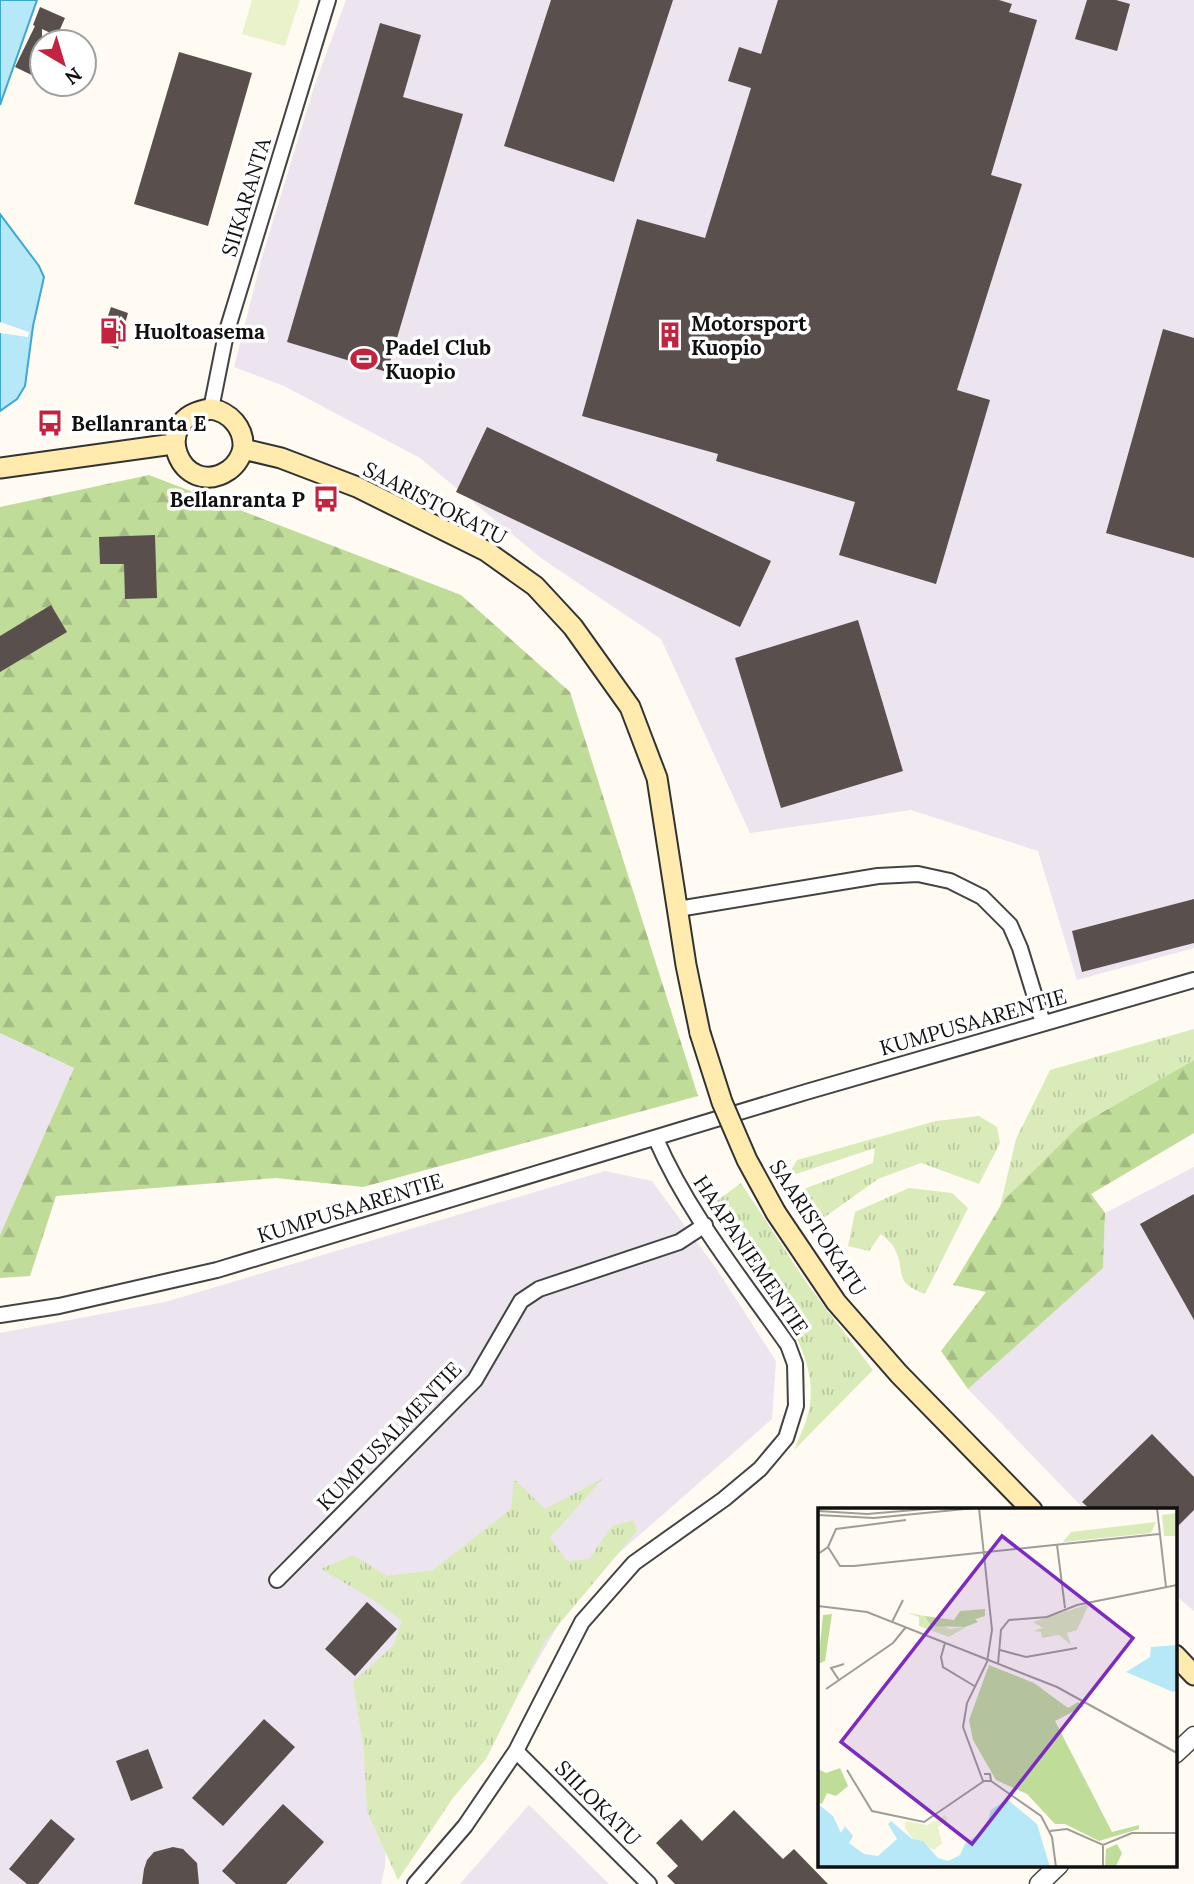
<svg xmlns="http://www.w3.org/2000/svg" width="1194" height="1884" font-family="Lora,serif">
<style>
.industrial{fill:#ece4ee}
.grass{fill:url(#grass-tufts)}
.forest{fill:url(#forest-firs)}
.pitch{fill:#eaf2cc}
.water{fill:#b6e8f8;stroke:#3ba9d1;stroke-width:2}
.pier{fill:#fffbf2}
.building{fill:#594f4c}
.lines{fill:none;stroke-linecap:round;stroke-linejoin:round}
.minor-casing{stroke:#434343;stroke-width:18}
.tertiary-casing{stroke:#434343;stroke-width:21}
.secondary-casing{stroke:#323232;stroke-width:23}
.minor{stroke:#fff;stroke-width:14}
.tertiary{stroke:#fff;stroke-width:18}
.secondary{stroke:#ffebad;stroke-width:19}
.secondary-bridge-casing{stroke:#323232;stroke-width:23;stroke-linecap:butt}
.secondary-bridge{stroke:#ffebad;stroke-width:19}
.labels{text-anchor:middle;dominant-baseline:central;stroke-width:7;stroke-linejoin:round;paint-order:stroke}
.street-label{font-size:21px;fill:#101010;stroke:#fff}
.poi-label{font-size:21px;font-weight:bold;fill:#101010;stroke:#fff;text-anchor:start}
.inset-road{fill:none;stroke:#9f9d98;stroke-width:2}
.view{fill:#7b2cbf;fill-opacity:0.15;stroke:#7b2cbf;stroke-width:3.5}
.inset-edge{fill:none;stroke:#101010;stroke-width:3.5}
</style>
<defs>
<pattern id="grass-tufts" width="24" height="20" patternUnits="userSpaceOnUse" patternTransform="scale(1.75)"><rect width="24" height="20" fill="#daebba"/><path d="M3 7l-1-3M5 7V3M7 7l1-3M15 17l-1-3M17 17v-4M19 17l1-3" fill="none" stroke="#bac89f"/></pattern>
<pattern id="forest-firs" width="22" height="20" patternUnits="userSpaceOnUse" patternTransform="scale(1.75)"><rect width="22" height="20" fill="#c0dc99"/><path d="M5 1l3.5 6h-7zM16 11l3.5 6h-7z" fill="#a4bc83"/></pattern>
</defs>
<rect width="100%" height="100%" fill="#fffbf2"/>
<path class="industrial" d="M346,0h848v948l-117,32 -39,-129 -127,-41 -161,23 -89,-194 -120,-81 -121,-100 -136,-72 -50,-19 28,-110 52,-170z
M0,1033l74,35 -74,167z
M1194,1167v444l-19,-16v-85l-91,-1 -116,-120 135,-121 2,-55z
M605,1171l47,10 64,87 60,93 -4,58 -192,168 -87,151 -106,80 -2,49 -4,17h-381v-551l165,-31z
M529,1805l80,79h-149z"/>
<path class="grass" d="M1194,1029v31l-114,65 -80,82 16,-68 34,-69z
M979,1116l18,11 3,16 -21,41 -58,-21 -43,16 -63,45 -14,-34 72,-27 2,-15 -88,29 10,-17 139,-39z
M741,1183l67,102 65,85 -79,80c6,-14 14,-31 16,-46 7,-52 -34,-102 -63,-140 -12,-16 -36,-40 -33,-61z
M909,1188l43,5 16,15 -43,86c-35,-13 -17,-24 -32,-48 -2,-4 -8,-8 -12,-12l-12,17 -21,-5 7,-34z
M514,1479l31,30 57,-30 -52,59 17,23 22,-2 23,-33 22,-6 3,11 -92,110 -59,118 -33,39 -55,82 -31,-69 -3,-61 -11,-68 40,-36 9,-25 -27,-20 -54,-32 32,-14 34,21 46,-6 78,-61z"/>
<path class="forest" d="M149,475l312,120 109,97 128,404 -335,91 -87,-9 -220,18 -26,80 -30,2v-43l74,-167 -74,-35v-526z
M1194,1060v73l-103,61 14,19 -2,55 -135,121 -27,-38 45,-59 -33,-7 51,-85 76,-75z"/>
<path class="pitch" d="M252,0h48l-15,46 -43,-12z"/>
<path class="water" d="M0,0h37l-37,105z
M0,214l39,52 5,11 -11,49 -8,60 -8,13 -17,12z"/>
<path class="pier" d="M0,322l29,10 -1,5 -28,-4z"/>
<path class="building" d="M551,0h122l-59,182 -110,-36z
M778,0h221l13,4 -3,8 28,8 -46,155 31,9 -65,206 33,10 -54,184 -97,-29 16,-53 -139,-41 2,-7 -136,-38 55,-197 68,19 46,-150 -23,-7 11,-34 22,7z
M1087,0h29l14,4 -13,47 -42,-12z
M40,7l25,11 -8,18 -15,-7v51l-27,-13 20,-41 -2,-1z
M380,23l41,12 -18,62 60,17 -76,258 -100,-30z
M179,52l73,21 -44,153 -74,-22z
M111,307l17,6 -10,36 -19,-7z
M1163,329l31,9v220l-88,-25z
M487,427l284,134 -31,66 -284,-135z
M155,535l2,63 -32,1 -1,-35h-24l-1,-27z
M51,605l16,27 -67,40v-36z
M858,620l45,151 -122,37 -46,-150z
M1194,899v44l-112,29 -10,-41z
M1194,1194v126l-54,-96z
M1152,1434l42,43v33l-19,19v-20h-85l-8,-7z
M367,1602l30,27 -42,47 -30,-27z
M264,1719l31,28 -72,79 -31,-28z
M148,1749l15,39 -32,13 -15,-40z
M283,1804l41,38 -38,42h-50l-14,-13z
M734,1810l49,49 11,-10 34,35h-153l-8,-8 11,-10 -22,-23 25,-24 21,22z
M51,1819l24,20 -37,45h-11l-18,-15z
M173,1847l10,2 14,14 2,21h-57l2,-15 3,-9 7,-8z"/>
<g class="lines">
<g class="minor-casing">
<path id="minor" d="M211,409l15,-75 102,-334
M678,909l200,-33 40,-2 32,7 32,16 28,28 10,23 23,75
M0,1315l59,-9 158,-36 589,-178 388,-112
M277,1580l198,-200 46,-79 18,-12 140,-47 26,-17
M516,1751l133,133
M415,1884l50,-58 51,-75 66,-129 52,-59 90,-64 36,-30 26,-31 10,-32 -1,-42 -7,-19c-47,-67 -100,-132 -132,-206"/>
</g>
<g class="tertiary-casing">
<path id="tertiary" d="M1175,1754l19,-18
M1039,1884l20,-19"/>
</g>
<g class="secondary-casing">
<path id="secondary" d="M211,409c19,3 33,19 32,38 -1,9 -7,18 -14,23 -47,32 -84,-53 -18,-61z
M243,449l38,9 76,29 129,64 49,35 38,41 57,80 27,71 29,187 14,68
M0,468l173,-24
M776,1213l60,89 63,72 133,136
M1175,1655l19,20"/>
</g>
<use href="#minor" class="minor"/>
<use href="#tertiary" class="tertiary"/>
<use href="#secondary" class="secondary"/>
<g class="secondary-bridge-casing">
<path id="secondary-bridge" d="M700,1033l22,69 25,58 29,53"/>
</g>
<use href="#secondary-bridge" class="secondary-bridge"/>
</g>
<defs>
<g id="fuel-bare" transform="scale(2.1)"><path d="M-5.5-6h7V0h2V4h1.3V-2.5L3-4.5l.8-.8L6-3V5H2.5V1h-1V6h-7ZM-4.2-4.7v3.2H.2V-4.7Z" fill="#c42340" stroke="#fff" stroke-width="2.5" paint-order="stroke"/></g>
<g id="building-bare" transform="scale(2.1)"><path d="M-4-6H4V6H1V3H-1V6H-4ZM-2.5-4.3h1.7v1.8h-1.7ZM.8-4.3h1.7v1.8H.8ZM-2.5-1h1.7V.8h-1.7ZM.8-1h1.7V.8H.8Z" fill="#c42340" stroke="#fff" stroke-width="2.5" paint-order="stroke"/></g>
<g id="stadium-bare" transform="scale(2.1)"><path d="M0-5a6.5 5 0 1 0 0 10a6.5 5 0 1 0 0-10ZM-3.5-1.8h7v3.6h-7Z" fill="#c42340" stroke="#fff" stroke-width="2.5" paint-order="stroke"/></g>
<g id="bus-bare" transform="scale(2.1)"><path d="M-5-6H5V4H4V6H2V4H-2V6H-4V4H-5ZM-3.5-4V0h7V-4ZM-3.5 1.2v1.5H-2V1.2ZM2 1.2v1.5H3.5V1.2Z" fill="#c42340" stroke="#fff" stroke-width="2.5" paint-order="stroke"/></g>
</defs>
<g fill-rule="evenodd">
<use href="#fuel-bare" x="113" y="331"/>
<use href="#building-bare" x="670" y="335"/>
<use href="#stadium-bare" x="364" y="359"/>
<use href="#bus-bare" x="50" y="423"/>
<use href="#bus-bare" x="326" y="499"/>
</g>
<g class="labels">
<g class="street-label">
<text transform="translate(246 197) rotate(-73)">SIIKARANTA</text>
<text transform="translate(435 503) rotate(27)">SAARISTOKATU</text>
<text transform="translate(973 1022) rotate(-16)">KUMPUSAARENTIE</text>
<text transform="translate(350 1208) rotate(-17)">KUMPUSAARENTIE</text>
<text transform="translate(818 1228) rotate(57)">SAARISTOKATU</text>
<text transform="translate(751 1255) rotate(56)">HAAPANIEMENTIE</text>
<text transform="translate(389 1436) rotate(-46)">KUMPUSALMENTIE</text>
<text transform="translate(598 1803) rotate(45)">SIILOKATU</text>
</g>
<g class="poi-label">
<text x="691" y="323">Motorsport<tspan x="691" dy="24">Kuopio</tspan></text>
<text x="134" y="331">Huoltoasema</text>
<text x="385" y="347">Padel Club<tspan x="385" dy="24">Kuopio</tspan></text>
<text x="71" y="423">Bellanranta E</text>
<text x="305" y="499" text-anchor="end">Bellanranta P</text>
</g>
</g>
<g transform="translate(818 1508)">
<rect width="359" height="359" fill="#fffbf2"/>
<path d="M271,96l-12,26 -10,3 4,12 -12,-10 -17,3 -1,-6 -8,-1 10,-3 -10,-6zM90,105l17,3 25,13 16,-2 -17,10 -30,-11v-9z" fill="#daebba"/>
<path d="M167,101v7l-10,3 3,3 -13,5 -34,-1 -6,-10 29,4 6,-9zM14,106l-7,47 -7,3 5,-49zM171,157l45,18 34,25 10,-6 6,4 -29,15 57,111 27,-7v4l-40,12 -34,-17h-10l-28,-30 -31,-14 -23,-40 -4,-20zM22,260l8,18 -12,10 -9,-3 -5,11 -4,-2v-33l8,4zM299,336l5,9 -6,13 -11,1 1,-18z" fill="#c0dc99"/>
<path d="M359,5v23h-13l-2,-21zM338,14l-5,11 -88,9 8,-10z" fill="#daebba"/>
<path d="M127,307l3,5 -10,7 4,16 -8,7 -21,-11 -8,-11 1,-7 21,4z" fill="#eaf2cc"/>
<path d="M359,137v45l-4,2 -47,-20 24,-15 1,-10zM189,291l30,25 13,43h-232v-63l15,12 8,17 4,-7 8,10 -4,7 15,11 14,2 19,-17 -9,-15 3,-3 21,18 11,2 15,17 10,3 12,-6 5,-11 21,-16 5,-18z" fill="#b6e8f8"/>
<path class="inset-road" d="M161,0l13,122 -5,32 -20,41 -4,24 20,54h8l-1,-7h-6M339,0l9,79M0,3l49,3 71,-6M0,7l56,3 101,-10M239,37l8,63M10,39l12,19h14l305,-32M0,46l10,-7 8,-18 70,-9M0,98l49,6 190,75 120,66M74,114l11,-22M127,135l-4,14 2,10 33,20M182,142l26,7 51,-9M180,156l3,-34 8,-10 38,-3 30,-12 100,-20M21,172l-8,-12 13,-4M8,181l67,-46 13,-16M29,262l25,41 52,11 60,-41M173,273l50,35 11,21 4,30M232,323l17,-2 36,16 29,-12h45M285,359v-22"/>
<path class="view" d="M184,28l131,102 -161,206 -131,-102z"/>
<rect width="359" height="359" class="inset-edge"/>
</g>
<g transform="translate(63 63) rotate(142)"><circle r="33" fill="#ffffff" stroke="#9f9f9f" stroke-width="2"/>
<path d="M0-5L12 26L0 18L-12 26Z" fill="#c42340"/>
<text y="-10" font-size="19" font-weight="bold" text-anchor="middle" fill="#101010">N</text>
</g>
</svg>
